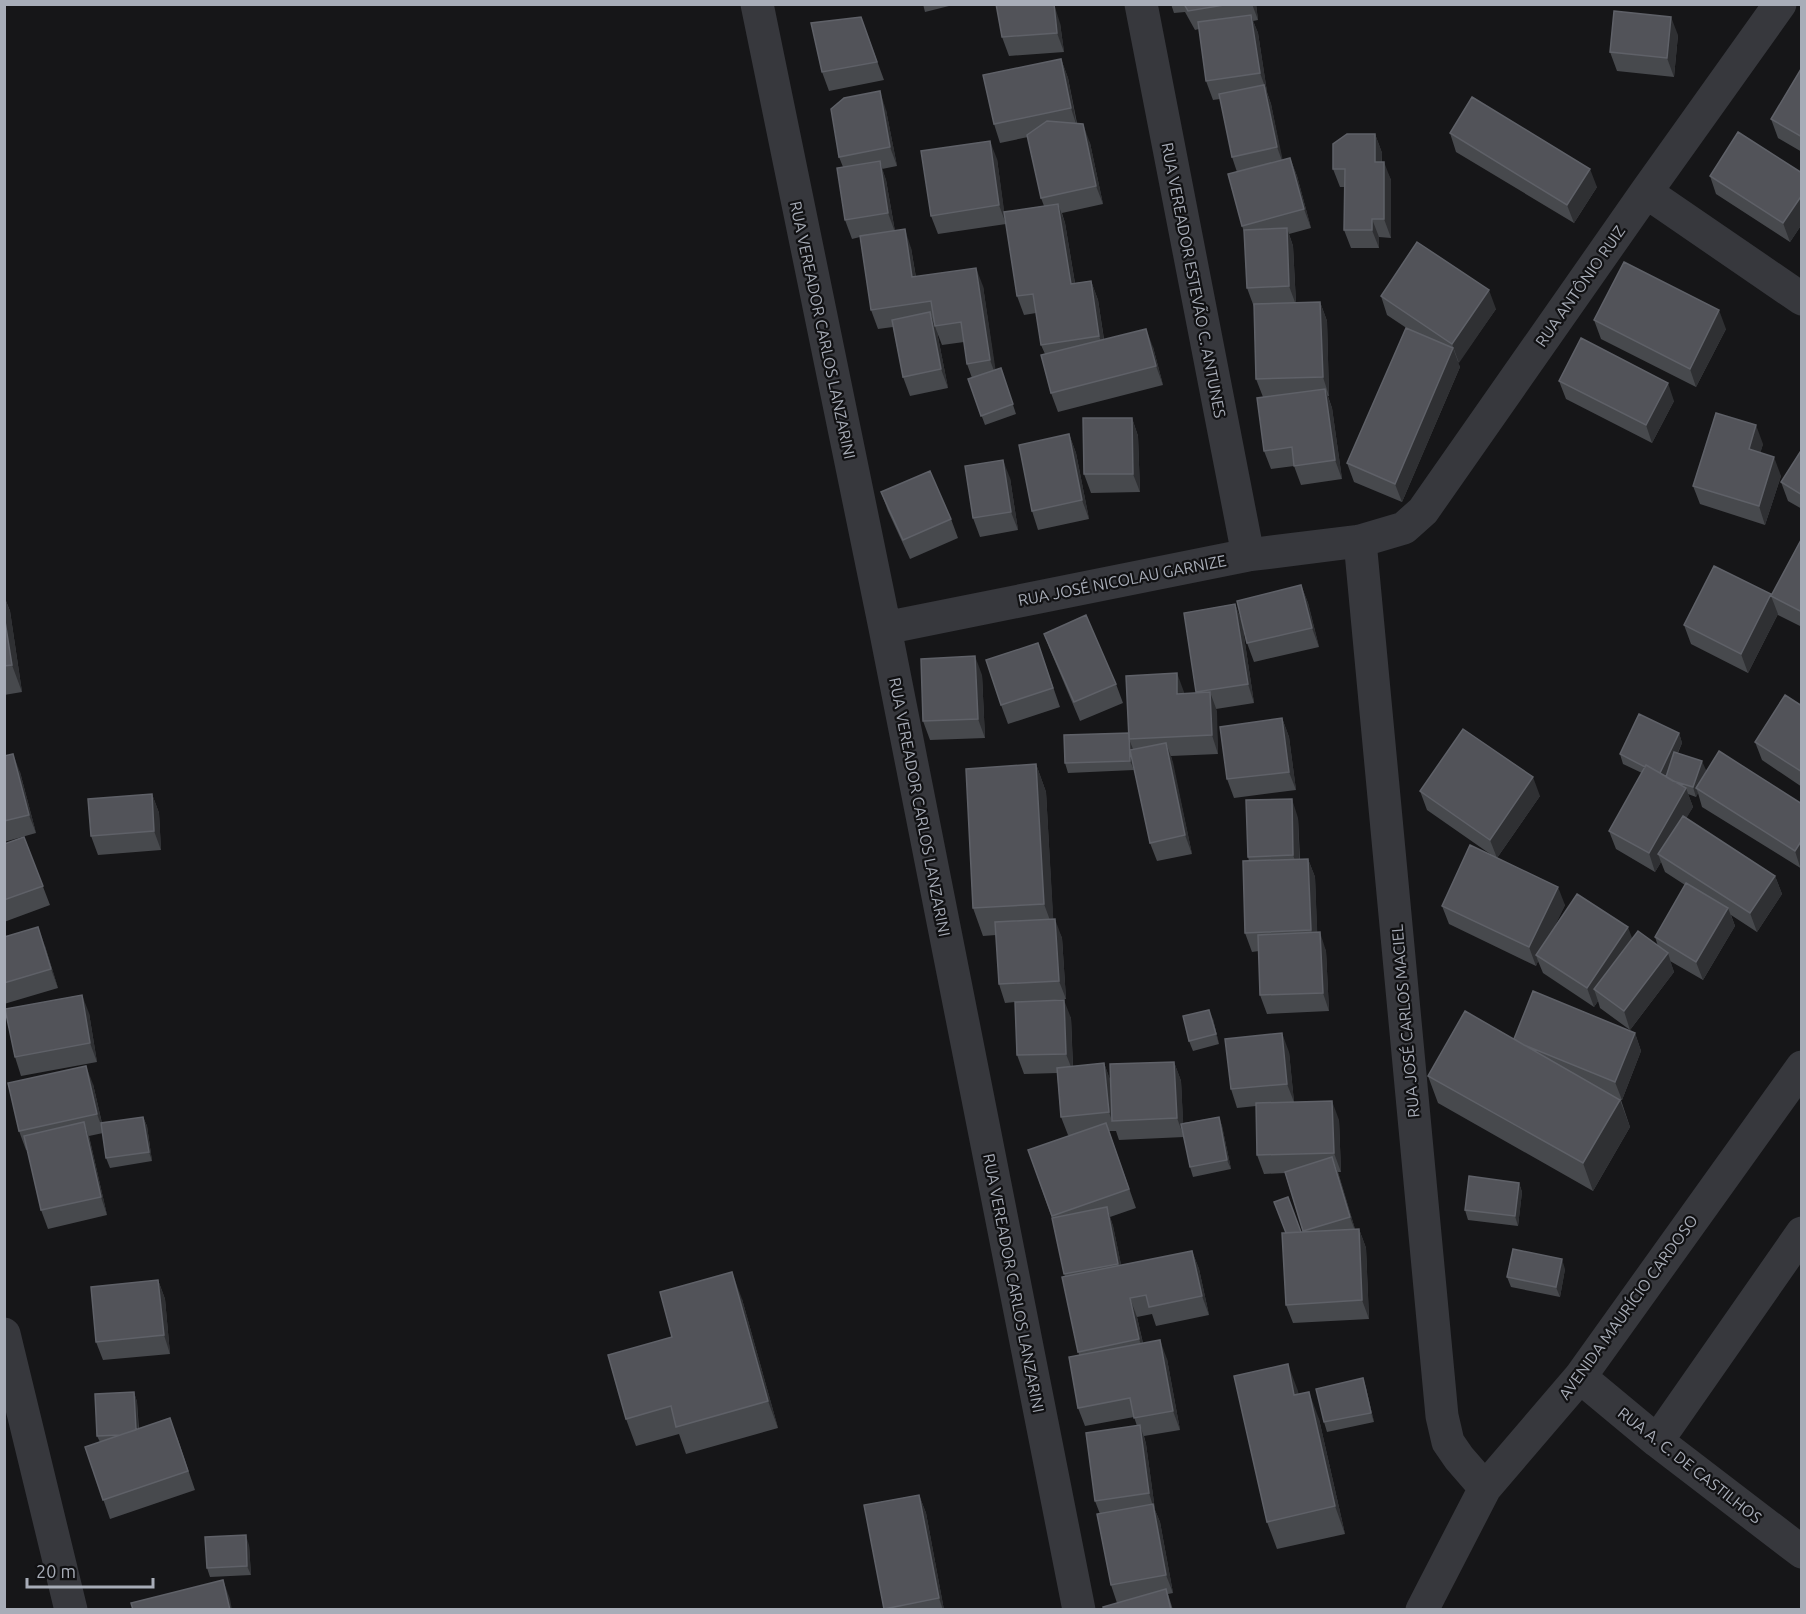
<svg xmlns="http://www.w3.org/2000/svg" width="1806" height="1614" font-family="Ubuntu,sans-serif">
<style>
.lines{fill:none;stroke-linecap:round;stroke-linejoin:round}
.street{stroke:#37383d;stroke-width:33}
.wall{fill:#47494d}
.shaded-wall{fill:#2f3033}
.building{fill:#525359;stroke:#5f6168;stroke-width:1.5}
.labels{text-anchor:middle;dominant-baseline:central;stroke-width:4.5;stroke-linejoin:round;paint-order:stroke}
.street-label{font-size:16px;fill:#a8adb8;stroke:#111113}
</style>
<rect width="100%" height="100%" fill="#161618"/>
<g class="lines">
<path class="street" d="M757,4l128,624 194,982
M1141,4l107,551
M1646,192l156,107
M1360,541l82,875 6,26 11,16 26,30
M885,628l363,-73 112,-14 44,-13 19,-17 223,-319 134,-188
M4,1334l67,276
M1580,1377l77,64 145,111
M1657,1441l145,-208
M1422,1610l63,-122 95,-111 222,-310"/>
</g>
<path class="wall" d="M923,4h30v1l-28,7z
M1171,4h85l2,16 -5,1 5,12 9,59 4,12 11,56 8,-2 7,18 14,52 -22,6 4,12 3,57 24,-1 7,19 2,75h-1l4,12 10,71 -41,6 -7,-19 -23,3 -7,-18 -1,-54 -7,-18 -2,-72 -7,-19 -3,-56 -2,-6 -5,-54 -5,-15 -12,-58 -7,1 -7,-19 -7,-52 -4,1 -10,-18 -11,1z
M861,17l23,63 -55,11 -7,-19z
M1060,23l4,29 -55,4 -7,-19z
M1678,35l-4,42 -57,-6 -7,-19z
M1061,59l7,19 9,45 13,20 13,61 -41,9 3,10 10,60 16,-2 7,19 6,39 49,8 10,38 -105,27 -7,-19 -6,-39 -4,-9 -5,-32 -12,2 -7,-19 -11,-72 -68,10 -7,-18 66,-57 7,53 40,-6 -3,-8 -13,-61 -28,6 -6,-19z
M1802,70v82l-24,-14 -7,-19z
M886,110l11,56 -15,3 4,11 9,51 16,17 5,29 67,9 12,84 6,-2 15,46 -31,11 -17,-46 4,-1 -5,-14 -3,-22 -22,3 -5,-13 11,56 -38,8 -7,-19 -10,-50 -15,2 -7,-19 -11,-73 -8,2 -7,-19 -2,-53 -4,-10z
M1450,133l147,54 -23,36 -118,-71z
M1375,134l7,19v9l9,18v58l-12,-1v11h-28l-7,-18 1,-43h-5l-7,-18z
M1802,173v51l-12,18 -74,-48 -6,-18z
M1381,296l115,13 -38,54 2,4 -58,135 -48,-20 -7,-19 61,-134 -21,-14z
M1594,320l132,9 -30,58 -95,-48z
M1559,381l115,20 -22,42 -86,-44z
M1132,418l6,18 2,56 -49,1 -7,-19z
M1069,434l7,19 13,66 -51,11 -6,-19z
M1763,444l-3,9 21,23 -16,49 -65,-21 -7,-18z
M1802,449v60l-14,-8 -7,-19z
M1010,478l8,52 -38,7 -7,-19z
M881,492l70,27 7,19 -48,21 -22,-48z
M1802,538v89l-24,-12v-1l-30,59 -57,-29 -7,-19 87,-31 1,1z
M1301,585l7,18 11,44 -65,15 -7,-19z
M4,596l6,15 12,81 -18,3z
M1235,604l7,19 12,80 -38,6 2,45 -47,2 21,98 -35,7 -7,-18 -17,-79 1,6 -66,3 -3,-10 64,-30 55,-41v2l13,-1 -13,-80z
M1044,634l72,50 7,19 -43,18 -29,-69z
M1038,643l22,64 -52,17 -7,-19z
M982,675l3,63 -55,2 -7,-19z
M1802,706v81l-40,-27 -7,-18z
M1282,718l7,19 7,53 -62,8 -7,-19z
M1679,733l3,10 -4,10 28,17 -2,5 98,29v65l-100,-62 -4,-14 -2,4 -8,-3 5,13 -7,11 89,58 7,18 -25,38 -26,-17 4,11 -32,54 -33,-19 4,11 -44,58 -30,-22 -2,-7 -4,6 -51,-34 -5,-12 -2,5 -87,-42 -7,-18 51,-50 -66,-46 -7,-19 120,5 -43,62 68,47 -10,20 77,14 26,7 -3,-9 30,-52 -20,-13 -4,-10 -6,10 -39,-23 -7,-18 33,-58 -19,-9 -3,-10z
M4,756l16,16 16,61 -32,9z
M1036,764l10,28 7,127 9,19 4,61 -11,1 16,18 2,49 31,-4 6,17 64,-18 7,19 2,42 36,-6 3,9 9,43 -38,8 -3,-10 -6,-30 -65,3 -3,-9h-7l27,77 -26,9 3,9 8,39 71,-14 7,18 10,46 -53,11 -4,-12 -15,3 6,26 24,16 13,71 -36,6 2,8 9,66 5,12 13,71 -5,1 5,16 -56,-7 -6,-18 -11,-71 -5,-13 42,-75 -3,-9 -49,9 -7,-18 1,-53 -14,-78 -13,-59 -24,-68 44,-15h-4l-7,-18 -4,-44 -33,1 -7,-19 -2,-53 -10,1 -6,-19 -3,-49 -13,1 -10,-28z
M152,794l7,19 2,37 -63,5 -7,-19z
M1298,818l2,41h8l7,18 2,55 9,19 3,60 -62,3 -7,-19 -1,-44 -7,1 -7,-19 4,-72 -1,-4z
M24,837l26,68 -46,17v-78z
M4,937l41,9 13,42 -54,16z
M89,1013l8,49 -76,14 -6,-19z
M1213,1019l6,25 -26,7 -4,-10z
M1635,1033l6,18 -19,49h-1l9,27 -37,64 -155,-88 -10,-27 86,-37z
M1289,1052l5,50 45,18 2,52h-3l17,57h4l7,19 3,71 -76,4 -7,-18 15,-73h2l-18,-59 -21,1 -7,-19 -1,-49 -19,2 -6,-19z
M93,1084l9,39 41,-6 4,9 5,35 -42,7 -4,-10 -3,-25 -14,3 18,79 -59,14 -7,-19 -13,-60h-2l-7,-19z
M1519,1183l3,9 -4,34 -50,-6 -3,-10z
M1565,1269l-5,28 -49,-10 -4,-10z
M158,1280l7,19 5,55 -67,6 -7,-18z
M742,1299l36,129 -92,26 -7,-20 -43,12 -10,-27 46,-82z
M1363,1378l3,10 8,34 -47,10 -3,-10z
M1298,1391v3l21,25 26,115 -68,15 -10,-27z
M134,1392l3,10 2,27 38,8 18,53 -85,29 -25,-72 15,-5 -3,-6z
M919,1495l7,18 18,97h-59l-21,-105z
M249,1545l2,30 -41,2 -3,-9z"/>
<path class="shaded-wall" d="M1054,4l6,19 4,29 -7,-19z
M1252,4h4l2,16z
M1251,15l7,18 9,59 -7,-19z
M1671,17l7,18 -4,42 -7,-19z
M1061,59l7,19 9,49 -6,-19z
M1264,85l7,19 13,62 -7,-19z
M880,91l6,19 11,56 -7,-19z
M1083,124l7,19 13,61 -7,-18z
M1375,134l7,19 -1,27 -6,-18z
M990,141l7,18 9,65 -7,-19z
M1290,158l7,18 14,52 -7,-19z
M880,161l6,19 9,52 -7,-19z
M1384,162l7,18v58l-7,-19z
M1590,169l7,18 -23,36 -7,-18z
M1802,195v29l-12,18 -7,-19z
M1058,204l7,19 13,79 -7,-18z
M1372,219l7,18v11l-7,-18z
M1287,228l6,18 3,59 -7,-19z
M905,229l6,19 8,48 -7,-19z
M976,268l7,18 14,93 -7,-19z
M1091,281l7,19 8,54 -7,-18z
M1489,290l7,19 -37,54 -7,-19z
M1320,302l7,19 2,75 -6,-19z
M1719,310l7,19 -30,58 -6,-18z
M930,312l7,20 11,56 -7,-19z
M1146,329l7,18 10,38 -7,-19z
M1453,348l7,19 -58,135 -7,-18z
M1668,383l6,18 -22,42 -6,-18z
M1325,389l7,19 10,71 -7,-19z
M1132,418l6,18 2,56 -7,-18z
M1756,425l7,19 -7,24 -7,-19z
M1069,434l7,19 13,66 -7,-19z
M1774,457l7,19 -16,49 -6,-19z
M1003,460l7,18 8,52 -7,-18z
M1301,585l7,18 11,44 -7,-19z
M1771,594l2,3 -2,-1 7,18 -30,59 -7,-19z
M4,596l6,15 12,81 -10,-27 -8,-50z
M1235,604l7,19 12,80 -6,-19z
M975,656l7,19 3,63 -7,-19z
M1177,673l7,19v21l-7,-19z
M1210,692l7,19 1,43 -6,-19z
M1282,718l7,19 7,53 -7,-18z
M1679,733l3,10 -19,40 -4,-9z
M1129,739l4,10 1,21 -4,-9z
M1166,743l7,19 19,92 -7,-19z
M13,754l7,18 16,61 -7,-18z
M1702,761l4,9 -7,20 -3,-2 2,5 -2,4 -3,-10z
M1036,764l10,28 8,139 -10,-27z
M1533,777l7,19 -43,62 -7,-18z
M1686,788l7,19 -29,50 -6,-3 3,8 -6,10 -6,-19z
M152,794l7,19 2,37 -7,-19z
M1292,799l6,19 2,56 -7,-19z
M1802,840l-1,30 -6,-19z
M1308,859l7,18 3,72 -7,-19z
M1775,876l7,18 -25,38 -7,-19z
M1558,887l7,18 -25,52 -4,-2 2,6 -2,5 -7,-19z
M1728,908l7,18 -32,54 -7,-18z
M1055,919l7,19 4,61 -7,-18z
M38,927l7,19 13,42 -7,-19z
M1628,927l7,19 -41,43 4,12 -4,6 -7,-19z
M1320,932l6,19 3,60 -6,-18z
M1668,953l6,19 -44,58 -6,-19z
M82,995l7,18 8,49 -7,-19z
M1064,1000l7,18 2,54 -7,-18z
M1209,1010l4,9 6,25 -3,-10z
M1282,1033l7,19 5,50 -7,-18z
M1635,1033l6,18 -19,49 -7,-18z
M1174,1062l7,19 3,56 -7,-19z
M1104,1063l7,19 1,39 -3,-9z
M86,1066l7,18 11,49 -7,-19z
M1620,1100l10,27 -37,64 -10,-28z
M1332,1101l7,19 2,52 -7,-19z
M143,1117l4,9 5,35 -3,-9z
M1219,1117l3,9 9,43 -4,-9z
M84,1122l6,19 17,74 -6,-18z
M1332,1157l7,19 18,60 -7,-19z
M1519,1183l3,9 -4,34 -3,-10z
M1107,1207l6,19 12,57 -7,-19z
M1359,1229l7,19 3,71 -7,-19z
M1192,1251l7,18 10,46 -7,-19z
M1562,1259l3,10 -5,28 -4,-10z
M732,1272l10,27 36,129 -10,-27z
M158,1280l7,19 5,55 -6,-19z
M1130,1298l7,19 9,41 -7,-19z
M1160,1340l7,19 13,71 -7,-19z
M1288,1364l10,27 6,31 -10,-27z
M1363,1378l3,10 8,34 -3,-9z
M134,1392l3,10 2,42 -3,-10z
M1309,1392l10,27 26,115 -10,-28z
M1140,1425l6,19 9,66 5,12 13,71 -7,-18 -13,-69 -4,-13z
M919,1495l7,18 18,97h-1l-4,-12z
M246,1535l3,10 2,30 -4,-9z
M223,1580l7,19 2,11h-2z"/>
<path class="building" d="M996,4h58l3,29 -55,4z
M1184,4h46l-42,7z
M1614,11l57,6 -4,41 -57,-6z
M1251,15l9,58 -54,8 -8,-59z
M861,17l16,45 -55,10 -11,-49z
M1061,59l10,49 -77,16 -11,-49z
M1801,69l1,1v67l-31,-18z
M1264,85l13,62 -45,10 -13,-63z
M880,91l10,56 -51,10 -8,-48 13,-11z
M1472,97l118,72 -23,36 -117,-72z
M1047,121l36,3 13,62 -55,12 -14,-63z
M1738,132l64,41v22l-19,28 -73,-47z
M1347,134h28v28h9v57h-12v11h-28l1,-61h-12v-25z
M990,141l9,64 -68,11 -10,-65z
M1290,158l14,51 -62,17 -14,-52z
M880,161l8,52 -43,7 -8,-52z
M1058,204l13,80 20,-3 8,55 -58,9 -8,-51 -16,2 -13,-84z
M1287,228l2,58 -42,2 -3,-58z
M905,229l7,48 64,-9 14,92 -23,4 -6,-42 -26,4 -4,-25 -60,9 -11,-74z
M1417,242l72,48 -37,54 -71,-48z
M1624,262l95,48 -29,59 -96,-49z
M1320,302l3,75 -67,2 -2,-75z
M930,312l11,57 -38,8 -11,-57z
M1406,328l47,20 -58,136 -48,-21z
M1146,329l10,37 -105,27 -10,-38z
M1581,338l87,45 -22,42 -87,-44z
M1001,368l12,36 -32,12 -13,-37z
M1325,389l10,71 -41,6 -2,-19 -28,4 -7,-53z
M1716,413l40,12 -7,24 25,8 -15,49 -66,-20z
M1083,418h49l1,56h-49z
M1069,434l13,66 -50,11 -13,-66z
M1802,449v46l-21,-13z
M1003,460l8,52 -38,6 -8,-52z
M930,471l21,48 -48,21 -22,-48z
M1802,538v74l-31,-16z
M1714,566l57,28 -30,60 -57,-29z
M1301,585l11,43 -65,15 -10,-42z
M1235,604l13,80 -52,8 -12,-79z
M4,615l8,50 -8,1z
M1086,615l30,69 -42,18 -30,-68z
M1038,643l15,45 -52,17 -15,-45z
M975,656l3,63 -55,2 -2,-62z
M1177,673v21l33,-2 2,43 -83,4 -3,-63z
M1785,695l17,11v66l-47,-30z
M1639,714l40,19 -19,40 -14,-8 -1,2 -25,-13z
M1282,718l7,54 -62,7 -7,-52z
M1463,729l70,48 -43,63 -70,-49z
M1129,733l1,28 -65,2 -1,-28z
M1166,743l19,92 -35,8 -20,-93z
M1719,751l83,53v36l-7,11 -99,-63z
M1674,752l28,9 -9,26 -20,-6 -7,-4z
M13,754l16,61 -25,6v-65z
M1036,764l8,140 -71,4 -7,-139z
M1646,765l40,23 -37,65 -40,-22z
M152,794l2,37 -63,5 -3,-37z
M1292,799l1,56 -45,2 -2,-57z
M1683,816l92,60 -25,37 -92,-59z
M24,837l19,49 -39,14v-56z
M1470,845l88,42 -29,60 -87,-41z
M1308,859l3,71 -66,3 -2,-72z
M1686,883l42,25 -32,54 -41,-25z
M1577,894l51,33 -41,61 -51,-33z
M1055,919l4,62 -60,3 -4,-62z
M38,927l13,42 -47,14v-46z
M1638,931l30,22 -44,58 -30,-22z
M1320,932l3,61 -63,2 -2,-60z
M1533,991l102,42 -20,49 -91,-37 -10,-6z
M82,995l8,48 -75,14 -10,-48z
M1064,1000l2,54 -49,1 -2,-53z
M1209,1010l7,24 -27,7 -6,-25z
M1465,1011l155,89 -37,63 -155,-87z
M1282,1033l5,51 -56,5 -6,-50z
M1174,1062l3,56 -65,3 -2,-57z
M1104,1063l5,49 -48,5 -4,-49z
M86,1066l11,48 -78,17 -11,-48z
M1332,1101l2,52 -77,2 -1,-52z
M143,1117l6,35 -43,6 -5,-35z
M1219,1117l8,43 -37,7 -9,-43z
M84,1122l17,75 -60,13 -17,-74z
M1106,1123l23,66 -77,27 -24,-66z
M1332,1157l18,60 -47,14 -18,-59z
M1469,1176l50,7 -4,33 -50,-6z
M1288,1197l13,35 -15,1 -12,-31z
M1107,1207l11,57 -54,10 -12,-56z
M1359,1229l3,71 -76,5 -4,-72z
M1513,1249l49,10 -6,28 -49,-10z
M1192,1251l10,45 -53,11 -3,-12 -16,3 9,41 -61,13 -16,-75z
M732,1272l36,129 -92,26 -5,-21 -45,13 -18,-64 64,-18 -12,-45z
M158,1280l6,55 -68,7 -5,-55z
M1160,1340l13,71 -39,7 -4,-20 -52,10 -9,-51z
M1288,1364l6,31 15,-3 26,114 -68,16 -33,-146z
M1363,1378l8,35 -47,9 -8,-33z
M134,1392l2,38 -16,5 -23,1 -2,-42z
M170,1418l18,53 -85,29 -18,-53z
M1140,1425l9,68 -54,8 -9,-68z
M919,1495l20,103 -55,11 -20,-104z
M1153,1504l13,71 -55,10 -14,-71z
M246,1535l1,31 -40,2 -2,-31z
M223,1580l7,30h-97l-2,-7z
M1166,1589l5,21h-67l-1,-3z"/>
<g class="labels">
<g class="street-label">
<text transform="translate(1194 280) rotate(79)">RUA VEREADOR ESTEVÃO C. ANTUNES</text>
<text transform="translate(1580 286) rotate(-55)">RUA ANTÔNIO RUIZ</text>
<text transform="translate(823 330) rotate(78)">RUA VEREADOR CARLOS LANZARINI</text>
<text transform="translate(1122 580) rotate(-11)">RUA JOSÉ NICOLAU GARNIZE</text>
<text transform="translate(920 807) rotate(79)">RUA VEREADOR CARLOS LANZARINI</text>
<text transform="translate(1405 1021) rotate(-95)">RUA JOSÉ CARLOS MACIEL</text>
<text transform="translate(1014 1283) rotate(79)">RUA VEREADOR CARLOS LANZARINI</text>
<text transform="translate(1628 1307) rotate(-54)">AVENIDA MAURÍCIO CARDOSO</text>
<text transform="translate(1690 1465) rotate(38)">RUA A. C. DE CASTILHOS</text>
</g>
</g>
<rect width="1806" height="1614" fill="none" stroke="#a8adb8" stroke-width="12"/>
<path d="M27 1578v9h126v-9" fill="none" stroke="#a8adb8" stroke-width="3"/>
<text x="36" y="1578" font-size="18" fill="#a8adb8" stroke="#111113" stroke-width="4.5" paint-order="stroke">20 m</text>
</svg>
